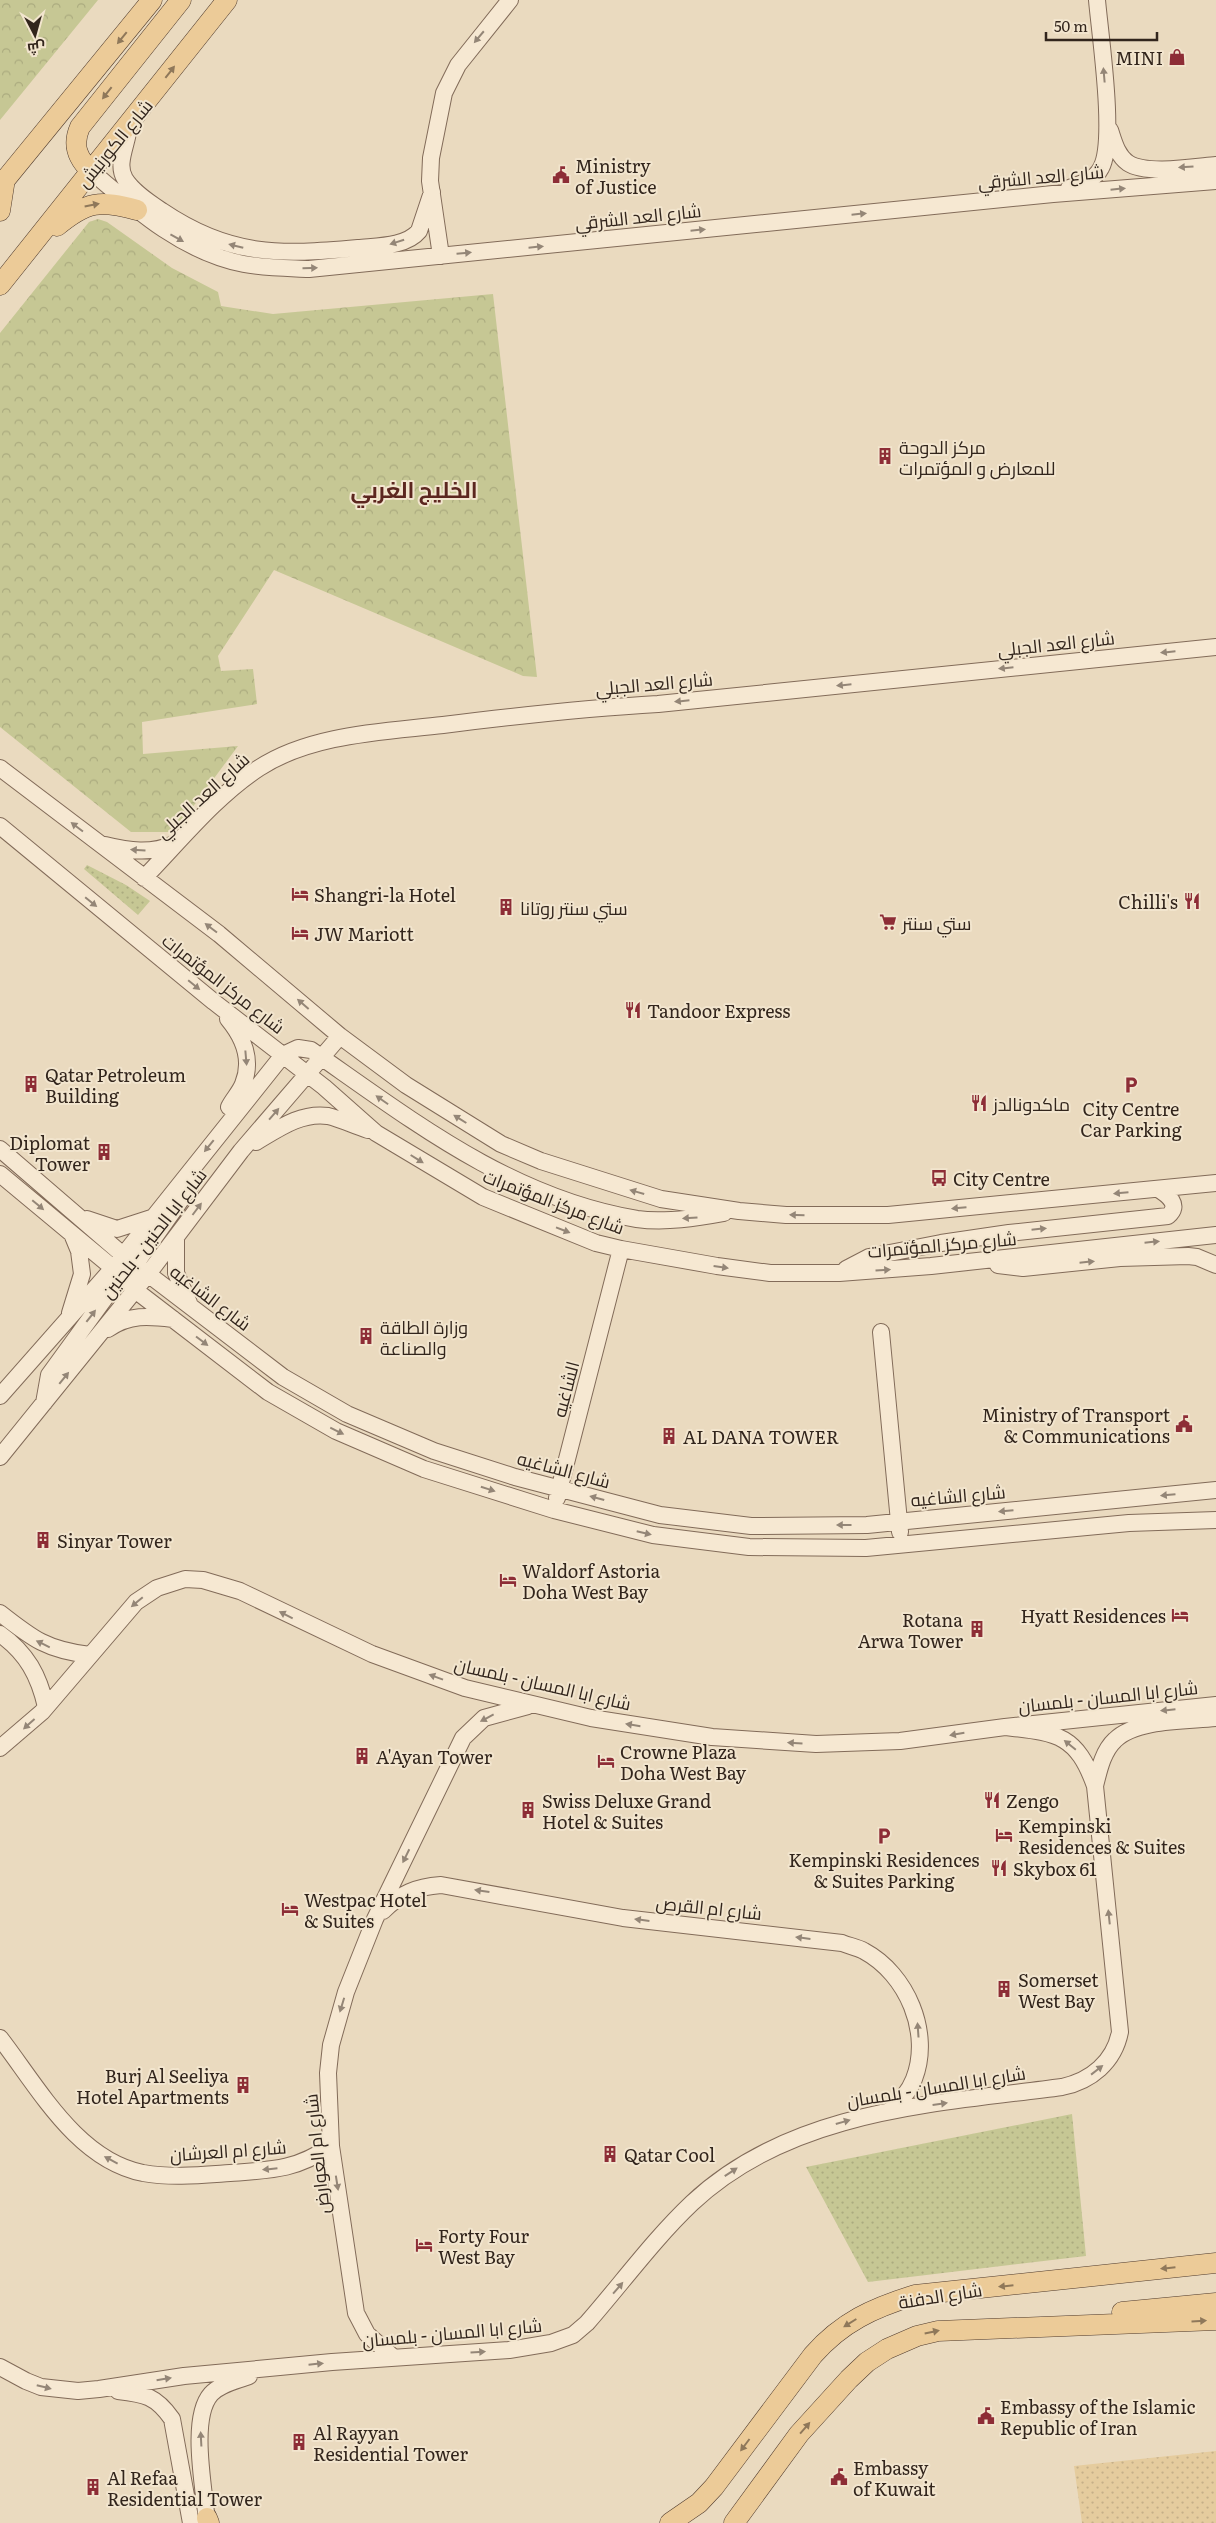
<svg xmlns="http://www.w3.org/2000/svg" width="1216" height="2523" font-family="Literata,Cairo,serif">
<style>
.grass{fill:url(#grass-dots)}
.sand{fill:url(#sand-dots)}
.park{fill:url(#park-crowns)}
.lines{fill:none;stroke-linecap:round;stroke-linejoin:round}
.minor-casing{stroke:#826b59;stroke-width:18}
.major-casing{stroke:#4f3a2d;stroke-width:21}
.minor{stroke:#f6e8d2;stroke-width:16}
.major{stroke:#eccb98;stroke-width:20}
.oneway{fill:#948677}
.oneway2{fill:#8f785a}
.labels{text-anchor:middle;dominant-baseline:central;stroke-width:4;stroke-linejoin:round;paint-order:stroke}
.poi-label{font-size:18px;fill:#32251c;stroke:#f2e5ce;text-anchor:start}
.street-label{font-size:18px;fill:#32251c;stroke:#f2e5ce}
.district-label{font-size:22px;font-weight:bold;fill:#5c261f;stroke:#f2e5ce}
</style>
<defs>
<pattern id="grass-dots" width="8" height="8" patternUnits="userSpaceOnUse" patternTransform="scale(1.25)"><rect width="8" height="8" fill="#c6c794"/><path d="M2 2h.1M6 6h.1" fill="none" stroke="#abab7f" stroke-width="1.8" stroke-linecap="round"/></pattern>
<pattern id="sand-dots" width="8" height="8" patternUnits="userSpaceOnUse" patternTransform="scale(1.25)"><rect width="8" height="8" fill="#e5cc9e"/><path d="M2 2h.1M6 6h.1" fill="none" stroke="#c5af88" stroke-width="1.8" stroke-linecap="round"/></pattern>
<pattern id="park-crowns" width="20" height="18" patternUnits="userSpaceOnUse" patternTransform="scale(1.25)"><rect width="20" height="18" fill="#c6c794"/><path d="M2 6a3 3 0 1 1 6 0M12 15a3 3 0 1 1 6 0" fill="none" stroke="#abab7f"/></pattern>
</defs>
<rect width="100%" height="100%" fill="#eadabf"/>
<path class="grass" d="M87,865l39,20 24,16 -12,14 -54,-46z
M1072,2114l14,142 -218,26 -62,-115z"/>
<path class="sand" d="M1216,2451v72h-134l-8,-57z"/>
<path class="park" d="M0,0h98l-98,120z
M98,219l9,3 65,46 46,24 3,14 52,8 220,-20 44,383 -14,-1 -249,-106 -56,86 3,15 32,-2 4,35 -115,18 1,32 95,-8 -46,62 -22,24h-39l-131,-105v-394l89,-111z"/>
<g class="lines">
<g class="minor-casing">
<path id="minor" d="M129,124c0,18 -14,39 -4,55 8,13 25,24 37,32 68,46 118,44 196,37 18,-2 48,-1 61,-17l13,-39
M1110,130c4,12 7,25 18,33 18,12 66,4 88,2
M91,171c45,39 92,81 153,93 21,4 43,4 65,5l744,-75 163,-13
M1069,188c12,-4 26,-8 32,-20 15,-27 -1,-133 -4,-168
M441,256l-11,-75 1,-23 13,-65 14,-28 52,-65
M0,768l219,166 121,102 66,49 95,59 40,17 120,38 78,12 47,4h102l328,-32
M0,826l214,176 110,85 52,46 107,64 113,46 25,6 96,17 53,7h69l92,-7 285,-31
M105,845c24,6 46,9 69,-1
M144,878c36,-37 72,-82 115,-110 52,-34 124,-36 184,-43 72,-9 143,-17 215,-21l558,-57
M228,1019c15,18 25,41 15,65 -3,8 -10,15 -14,23
M256,1142c22,-13 45,-30 72,-26 13,3 27,10 40,14
M0,1149l123,106 160,122 64,37 87,37 81,26 145,38 91,11 116,-1 349,-35
M0,1174l113,94 22,22 133,102 68,39 88,38 130,41 99,25 96,12 117,1 263,-25 87,-3
M87,1219l30,10 34,-11
M176,1238v35l13,30
M998,1265l25,3 97,-10 68,-2 9,1 19,8
M846,1269l23,-12 72,-14 68,-10 159,-17c13,-11 0,-21 -10,-27
M132,1275l3,-10 55,-78 3,-19
M70,1313l12,-39 -3,-23 -7,-17
M108,1329c21,-15 41,-13 65,-10
M881,1332l19,200
M0,1396l113,-128 170,-213 15,-7 13,2c102,71 200,148 326,169 28,4 60,-1 87,-6
M44,1403l5,-28 72,-99 3,-9
M0,1457l148,-183 93,-123 99,-115
M557,1498l64,-249
M0,1613c33,26 47,37 90,42
M0,1634c27,19 39,42 46,73
M0,1748l42,-36 94,-110 21,-14 28,-9 18,1 37,11 132,63 93,34 126,30 121,19 104,7 84,-3 105,-14 211,-22
M1095,1786c4,-16 8,-35 20,-46 21,-21 73,-19 101,-22
M383,1911c18,-18 33,-24 58,-26l182,33 219,25c7,3 15,4 22,8 43,23 68,82 50,128 -5,13 -14,22 -23,31
M0,2038c38,49 77,122 143,135 29,5 58,2 87,0 42,-3 66,-3 101,-27
M394,2358l-27,-24 -11,-21 -25,-167 -3,-73 3,-28 15,-53 29,-73 88,-181 21,-20 44,-12
M0,2367l26,14 15,6 37,4 21,-2 85,-13 148,-14 177,-12 42,-7 22,-8 14,-12c35,-40 67,-84 105,-120 99,-93 242,-99 370,-116 29,-6 52,-25 58,-55l-25,-246c-19,-53 -39,-53 -90,-59
M118,2391c27,3 38,5 54,28l19,104
M207,2523c-2,-31 -18,-104 4,-129 9,-10 25,-13 38,-18"/>
</g>
<g class="major-casing">
<path id="major" d="M91,171c-14,-13 -19,-26 -11,-44l101,-127
M0,186l152,-186
M0,211l5,-32
M57,226c30,-25 43,-26 80,-16
M0,285l227,-285
M1122,2312l94,-9
M207,2518l2,5
M670,2523l29,-20 15,-16 99,-132c29,-33 60,-47 102,-60l301,-32
M734,2523l65,-89 50,-55 18,-17 20,-13 30,-13 21,-5 278,-11"/>
</g>
<use href="#minor" class="minor"/>
<use href="#major" class="major"/>
</g>
<defs><path id="oneway-solid" d="M-6-.8H1V-3.2L6.5 0L1 3.2V.8H-6Z" transform="scale(1.25)"/></defs>
<g class="oneway">
<use href="#oneway-solid" transform="translate(479 37) rotate(130)"/>
<use href="#oneway-solid" transform="translate(1104 75) rotate(-95)"/>
<use href="#oneway-solid" transform="translate(1186 167) rotate(176)"/>
<use href="#oneway-solid" transform="translate(1118 189) rotate(-6)"/>
<use href="#oneway-solid" transform="translate(859 214) rotate(-6)"/>
<use href="#oneway-solid" transform="translate(698 230) rotate(-6)"/>
<use href="#oneway-solid" transform="translate(177 238) rotate(29)"/>
<use href="#oneway-solid" transform="translate(397 242) rotate(162)"/>
<use href="#oneway-solid" transform="translate(236 246) rotate(-166)"/>
<use href="#oneway-solid" transform="translate(536 247) rotate(-6)"/>
<use href="#oneway-solid" transform="translate(464 253) rotate(-5)"/>
<use href="#oneway-solid" transform="translate(310 268) rotate(-2)"/>
<use href="#oneway-solid" transform="translate(1168 652) rotate(174)"/>
<use href="#oneway-solid" transform="translate(1006 668) rotate(174)"/>
<use href="#oneway-solid" transform="translate(844 685) rotate(174)"/>
<use href="#oneway-solid" transform="translate(682 701) rotate(174)"/>
<use href="#oneway-solid" transform="translate(77 827) rotate(-143)"/>
<use href="#oneway-solid" transform="translate(138 850) rotate(-177)"/>
<use href="#oneway-solid" transform="translate(91 902) rotate(39)"/>
<use href="#oneway-solid" transform="translate(211 928) rotate(-143)"/>
<use href="#oneway-solid" transform="translate(194 985) rotate(39)"/>
<use href="#oneway-solid" transform="translate(303 1004) rotate(-139)"/>
<use href="#oneway-solid" transform="translate(246 1058) rotate(85)"/>
<use href="#oneway-solid" transform="translate(382 1100) rotate(-145)"/>
<use href="#oneway-solid" transform="translate(274 1114) rotate(-49)"/>
<use href="#oneway-solid" transform="translate(460 1119) rotate(-148)"/>
<use href="#oneway-solid" transform="translate(209 1146) rotate(129)"/>
<use href="#oneway-solid" transform="translate(417 1159) rotate(32)"/>
<use href="#oneway-solid" transform="translate(637 1192) rotate(-164)"/>
<use href="#oneway-solid" transform="translate(1121 1193) rotate(175)"/>
<use href="#oneway-solid" transform="translate(38 1205) rotate(40)"/>
<use href="#oneway-solid" transform="translate(959 1208) rotate(175)"/>
<use href="#oneway-solid" transform="translate(197 1209) rotate(-53)"/>
<use href="#oneway-solid" transform="translate(797 1215) rotate(-179)"/>
<use href="#oneway-solid" transform="translate(690 1218) rotate(176)"/>
<use href="#oneway-solid" transform="translate(1039 1229) rotate(-6)"/>
<use href="#oneway-solid" transform="translate(563 1230) rotate(21)"/>
<use href="#oneway-solid" transform="translate(1152 1242) rotate(-6)"/>
<use href="#oneway-solid" transform="translate(1087 1262) rotate(-6)"/>
<use href="#oneway-solid" transform="translate(721 1267) rotate(8)"/>
<use href="#oneway-solid" transform="translate(883 1270) rotate(-4)"/>
<use href="#oneway-solid" transform="translate(91 1316) rotate(-52)"/>
<use href="#oneway-solid" transform="translate(202 1341) rotate(37)"/>
<use href="#oneway-solid" transform="translate(64 1378) rotate(-51)"/>
<use href="#oneway-solid" transform="translate(337 1431) rotate(26)"/>
<use href="#oneway-solid" transform="translate(488 1489) rotate(18)"/>
<use href="#oneway-solid" transform="translate(1168 1495) rotate(175)"/>
<use href="#oneway-solid" transform="translate(597 1498) rotate(-165)"/>
<use href="#oneway-solid" transform="translate(1006 1511) rotate(175)"/>
<use href="#oneway-solid" transform="translate(844 1525) rotate(180)"/>
<use href="#oneway-solid" transform="translate(644 1533) rotate(13)"/>
<use href="#oneway-solid" transform="translate(137 1602) rotate(140)"/>
<use href="#oneway-solid" transform="translate(286 1615) rotate(-153)"/>
<use href="#oneway-solid" transform="translate(43 1644) rotate(-154)"/>
<use href="#oneway-solid" transform="translate(436 1677) rotate(-160)"/>
<use href="#oneway-solid" transform="translate(1168 1710) rotate(174)"/>
<use href="#oneway-solid" transform="translate(487 1718) rotate(152)"/>
<use href="#oneway-solid" transform="translate(29 1724) rotate(138)"/>
<use href="#oneway-solid" transform="translate(633 1725) rotate(-171)"/>
<use href="#oneway-solid" transform="translate(957 1734) rotate(170)"/>
<use href="#oneway-solid" transform="translate(795 1743) rotate(-177)"/>
<use href="#oneway-solid" transform="translate(1070 1745) rotate(-141)"/>
<use href="#oneway-solid" transform="translate(406 1856) rotate(116)"/>
<use href="#oneway-solid" transform="translate(482 1891) rotate(-172)"/>
<use href="#oneway-solid" transform="translate(1109 1917) rotate(-96)"/>
<use href="#oneway-solid" transform="translate(642 1920) rotate(-173)"/>
<use href="#oneway-solid" transform="translate(803 1938) rotate(-173)"/>
<use href="#oneway-solid" transform="translate(342 2005) rotate(107)"/>
<use href="#oneway-solid" transform="translate(918 2030) rotate(-94)"/>
<use href="#oneway-solid" transform="translate(1097 2070) rotate(-38)"/>
<use href="#oneway-solid" transform="translate(940 2104) rotate(-8)"/>
<use href="#oneway-solid" transform="translate(843 2122) rotate(-16)"/>
<use href="#oneway-solid" transform="translate(111 2160) rotate(-152)"/>
<use href="#oneway-solid" transform="translate(270 2169) rotate(174)"/>
<use href="#oneway-solid" transform="translate(731 2172) rotate(-33)"/>
<use href="#oneway-solid" transform="translate(337 2183) rotate(81)"/>
<use href="#oneway-solid" transform="translate(618 2288) rotate(-49)"/>
<use href="#oneway-solid" transform="translate(478 2352) rotate(-4)"/>
<use href="#oneway-solid" transform="translate(316 2364) rotate(-6)"/>
<use href="#oneway-solid" transform="translate(164 2379) rotate(-9)"/>
<use href="#oneway-solid" transform="translate(44 2387) rotate(14)"/>
<use href="#oneway-solid" transform="translate(201 2439) rotate(-93)"/>
</g>
<g class="oneway2">
<use href="#oneway-solid" transform="translate(122 38) rotate(129)"/>
<use href="#oneway-solid" transform="translate(170 72) rotate(-52)"/>
<use href="#oneway-solid" transform="translate(107 93) rotate(128)"/>
<use href="#oneway-solid" transform="translate(92 205) rotate(-11)"/>
<use href="#oneway-solid" transform="translate(1168 2268) rotate(174)"/>
<use href="#oneway-solid" transform="translate(1006 2286) rotate(174)"/>
<use href="#oneway-solid" transform="translate(1199 2321) rotate(-3)"/>
<use href="#oneway-solid" transform="translate(850 2323) rotate(148)"/>
<use href="#oneway-solid" transform="translate(932 2332) rotate(-12)"/>
<use href="#oneway-solid" transform="translate(805 2428) rotate(-49)"/>
<use href="#oneway-solid" transform="translate(745 2445) rotate(127)"/>
</g>
<defs>
<g id="shop-bare" transform="scale(1.35)"><path d="M-5-2.5h2.3a2.7 3.5 0 0 1 5.4 0H5L5.5 6h-11ZM-1.5-2.5h3a1.5 2.3 0 0 0-3 0Z" fill="#8d2d36" stroke="#f2e5ce" stroke-width="2.5" paint-order="stroke"/></g>
<g id="civic-bare" transform="scale(1.35)"><path d="M-.6-6.5H3V-4.5H.6V-3L4-1V1h2V6H-6V1h2V-1L-.6-3ZM-1.2 2.5V6h2.4V2.5Z" fill="#8d2d36" stroke="#f2e5ce" stroke-width="2.5" paint-order="stroke"/></g>
<g id="building-bare" transform="scale(1.35)"><path d="M-4-6H4V6H1V3H-1V6H-4ZM-2.5-4.3h1.7v1.8h-1.7ZM.8-4.3h1.7v1.8H.8ZM-2.5-1h1.7V.8h-1.7ZM.8-1h1.7V.8H.8Z" fill="#8d2d36" stroke="#f2e5ce" stroke-width="2.5" paint-order="stroke"/></g>
<g id="hotel-bare" transform="scale(1.35)"><path d="M-6-4.5h1.5V1H6V5H4.5V3h-9V5H-6ZM-4 0a1.8 1.8 0 1 1 3.6 0ZM.5 0V-2.5h3Q6-2.5 6 0Z" fill="#8d2d36" stroke="#f2e5ce" stroke-width="2.5" paint-order="stroke"/></g>
<g id="restaurant-bare" transform="scale(1.35)"><path d="M-5-6h1v4h1v-4h1v4h1v-4h1v5L-1.5 .5V6h-2V.5L-5-1ZM5-6V6H3V1.5H1.5Q1.5-4 5-6Z" fill="#8d2d36" stroke="#f2e5ce" stroke-width="2.5" paint-order="stroke"/></g>
<g id="supermarket-bare" transform="scale(1.35)"><path d="M-6-5.5h2.5l.6 2H6L4.5 2H-2.5L-4.4-4H-6ZM-1.5 3.2a1.3 1.3 0 1 0 .1 0ZM3 3.2a1.3 1.3 0 1 0 .1 0Z" fill="#8d2d36" stroke="#f2e5ce" stroke-width="2.5" paint-order="stroke"/></g>
<g id="parking-bare" transform="scale(1.35)"><path d="M-3.5-5.5H1a3.5 3.5 0 0 1 0 7H-1V5.5H-3.5ZM-1-3.4V-.6H.8a1.4 1.4 0 0 0 0-2.8Z" fill="#8d2d36" stroke="#f2e5ce" stroke-width="2.5" paint-order="stroke"/></g>
<g id="bus-bare" transform="scale(1.35)"><path d="M-5-6H5V4H4V6H2V4H-2V6H-4V4H-5ZM-3.5-4V0h7V-4ZM-3.5 1.2v1.5H-2V1.2ZM2 1.2v1.5H3.5V1.2Z" fill="#8d2d36" stroke="#f2e5ce" stroke-width="2.5" paint-order="stroke"/></g>
</defs>
<g fill-rule="evenodd">
<use href="#shop-bare" x="1177" y="57"/>
<use href="#civic-bare" x="561" y="175"/>
<use href="#building-bare" x="885" y="456"/>
<use href="#hotel-bare" x="300" y="894"/>
<use href="#restaurant-bare" x="1192" y="901"/>
<use href="#building-bare" x="506" y="907"/>
<use href="#supermarket-bare" x="888" y="922"/>
<use href="#hotel-bare" x="300" y="933"/>
<use href="#restaurant-bare" x="633" y="1010"/>
<use href="#building-bare" x="31" y="1084"/>
<use href="#parking-bare" x="1131" y="1085"/>
<use href="#restaurant-bare" x="979" y="1103"/>
<use href="#building-bare" x="104" y="1152"/>
<use href="#bus-bare" x="939" y="1178"/>
<use href="#building-bare" x="366" y="1336"/>
<use href="#civic-bare" x="1184" y="1424"/>
<use href="#building-bare" x="669" y="1436"/>
<use href="#building-bare" x="43" y="1540"/>
<use href="#hotel-bare" x="508" y="1580"/>
<use href="#hotel-bare" x="1180" y="1615"/>
<use href="#building-bare" x="977" y="1629"/>
<use href="#building-bare" x="362" y="1756"/>
<use href="#hotel-bare" x="606" y="1761"/>
<use href="#restaurant-bare" x="992" y="1800"/>
<use href="#building-bare" x="528" y="1810"/>
<use href="#hotel-bare" x="1004" y="1835"/>
<use href="#parking-bare" x="884" y="1836"/>
<use href="#restaurant-bare" x="999" y="1868"/>
<use href="#hotel-bare" x="290" y="1909"/>
<use href="#building-bare" x="1004" y="1989"/>
<use href="#building-bare" x="243" y="2085"/>
<use href="#building-bare" x="610" y="2154"/>
<use href="#hotel-bare" x="424" y="2245"/>
<use href="#civic-bare" x="986" y="2416"/>
<use href="#building-bare" x="299" y="2442"/>
<use href="#civic-bare" x="839" y="2477"/>
<use href="#building-bare" x="93" y="2487"/>
</g>
<g class="labels">
<g class="poi-label">
<text x="1163" y="57" text-anchor="end">MINI</text>
<text x="575" y="165">Ministry<tspan x="575" dy="21">of Justice</tspan></text>
<text x="899" y="446">مركز الدوحة<tspan x="899" dy="21">للمعارض و المؤتمرات</tspan></text>
<text x="314" y="894">Shangri-la Hotel</text>
<text x="1178" y="901" text-anchor="end">Chilli's</text>
<text x="520" y="907">ستي سنتر روتانا</text>
<text x="902" y="922">ستي سنتر</text>
<text x="314" y="933">JW Mariott</text>
<text x="647" y="1010">Tandoor Express</text>
<text x="45" y="1074">Qatar Petroleum<tspan x="45" dy="21">Building</tspan></text>
<text x="993" y="1103">ماكدونالدز</text>
<text x="1131" y="1108" text-anchor="middle">City Centre<tspan x="1131" dy="21">Car Parking</tspan></text>
<text x="90" y="1142" text-anchor="end">Diplomat<tspan x="90" dy="21">Tower</tspan></text>
<text x="953" y="1178">City Centre</text>
<text x="380" y="1326">وزارة الطاقة<tspan x="380" dy="21">والصناعة</tspan></text>
<text x="1170" y="1414" text-anchor="end">Ministry of Transport<tspan x="1170" dy="21">&amp; Communications</tspan></text>
<text x="683" y="1436">AL DANA TOWER</text>
<text x="57" y="1540">Sinyar Tower</text>
<text x="522" y="1570">Waldorf Astoria<tspan x="522" dy="21">Doha West Bay</tspan></text>
<text x="1166" y="1615" text-anchor="end">Hyatt Residences</text>
<text x="963" y="1619" text-anchor="end">Rotana<tspan x="963" dy="21">Arwa Tower</tspan></text>
<text x="620" y="1751">Crowne Plaza<tspan x="620" dy="21">Doha West Bay</tspan></text>
<text x="376" y="1756">A'Ayan Tower</text>
<text x="542" y="1800">Swiss Deluxe Grand<tspan x="542" dy="21">Hotel &amp; Suites</tspan></text>
<text x="1006" y="1800">Zengo</text>
<text x="1018" y="1825">Kempinski<tspan x="1018" dy="21">Residences &amp; Suites</tspan></text>
<text x="884" y="1859" text-anchor="middle">Kempinski Residences<tspan x="884" dy="21">&amp; Suites Parking</tspan></text>
<text x="1013" y="1868">Skybox 61</text>
<text x="304" y="1899">Westpac Hotel<tspan x="304" dy="21">&amp; Suites</tspan></text>
<text x="1018" y="1979">Somerset<tspan x="1018" dy="21">West Bay</tspan></text>
<text x="229" y="2075" text-anchor="end">Burj Al Seeliya<tspan x="229" dy="21">Hotel Apartments</tspan></text>
<text x="624" y="2154">Qatar Cool</text>
<text x="438" y="2235">Forty Four<tspan x="438" dy="21">West Bay</tspan></text>
<text x="1000" y="2406">Embassy of the Islamic<tspan x="1000" dy="21">Republic of Iran</tspan></text>
<text x="313" y="2432">Al Rayyan<tspan x="313" dy="21">Residential Tower</tspan></text>
<text x="853" y="2467">Embassy<tspan x="853" dy="21">of Kuwait</tspan></text>
<text x="107" y="2477">Al Refaa<tspan x="107" dy="21">Residential Tower</tspan></text>
</g>
<g class="street-label">
<text transform="translate(114 143) rotate(-51)">شارع الكورنيش</text>
<text transform="translate(1041 176) rotate(-5)">شارع العد الشرقي</text>
<text transform="translate(638 216) rotate(-6)">شارع العد الشرقي</text>
<text transform="translate(1056 643) rotate(-6)">شارع العد الجبلي</text>
<text transform="translate(654 683) rotate(-5)">شارع العد الجبلي</text>
<text transform="translate(202 795) rotate(-42)">شارع العد الجبلي</text>
<text transform="translate(224 983) rotate(38)">شارع مركز المؤتمرات</text>
<text transform="translate(554 1201) rotate(21)">شارع مركز المؤتمرات</text>
<text transform="translate(153 1233) rotate(-52)">شارع ابا الحنين - بلحنين</text>
<text transform="translate(942 1244) rotate(-5)">شارع مركز المؤتمرات</text>
<text transform="translate(211 1297) rotate(37)">شارع الشاغيه</text>
<text transform="translate(565 1389) rotate(-75)">الشاغيه</text>
<text transform="translate(564 1469) rotate(15)">شارع الشاغيه</text>
<text transform="translate(958 1495) rotate(-5)">شارع الشاغيه</text>
<text transform="translate(543 1683) rotate(13)">شارع ابا المسان - بلمسان</text>
<text transform="translate(1108 1696) rotate(-6)">شارع ابا المسان - بلمسان</text>
<text transform="translate(709 1907) rotate(6)">شارع ام القرص</text>
<text transform="translate(936 2086) rotate(-9)">شارع ابا المسان - بلمسان</text>
<text transform="translate(228 2150) rotate(-4)">شارع ام العرشان</text>
<text transform="translate(316 2154) rotate(-96)">شارع ام العوارض</text>
<text transform="translate(940 2295) rotate(-9)">شارع الدفنة</text>
<text transform="translate(452 2332) rotate(-5)">شارع ابا المسان - بلمسان</text>
</g>
<g class="district-label">
<text x="414" y="488">الخليج الغربي</text>
</g>
</g>
<g transform="translate(35 35) rotate(174)" stroke="#f2e5ce" stroke-width="4" paint-order="stroke">
<path d="M0-4L9 19L0 12L-9 19Z" fill="#32251c"/>
<text y="-8" font-size="14" font-weight="bold" text-anchor="middle" fill="#32251c">ش</text>
</g>
<path d="M1046 32v8h111v-8" fill="none" stroke="#32251c" stroke-width="2.5"/>
<text x="1054" y="32" font-size="15" fill="#32251c" stroke="#f2e5ce" stroke-width="4" paint-order="stroke">50 m</text>
</svg>
